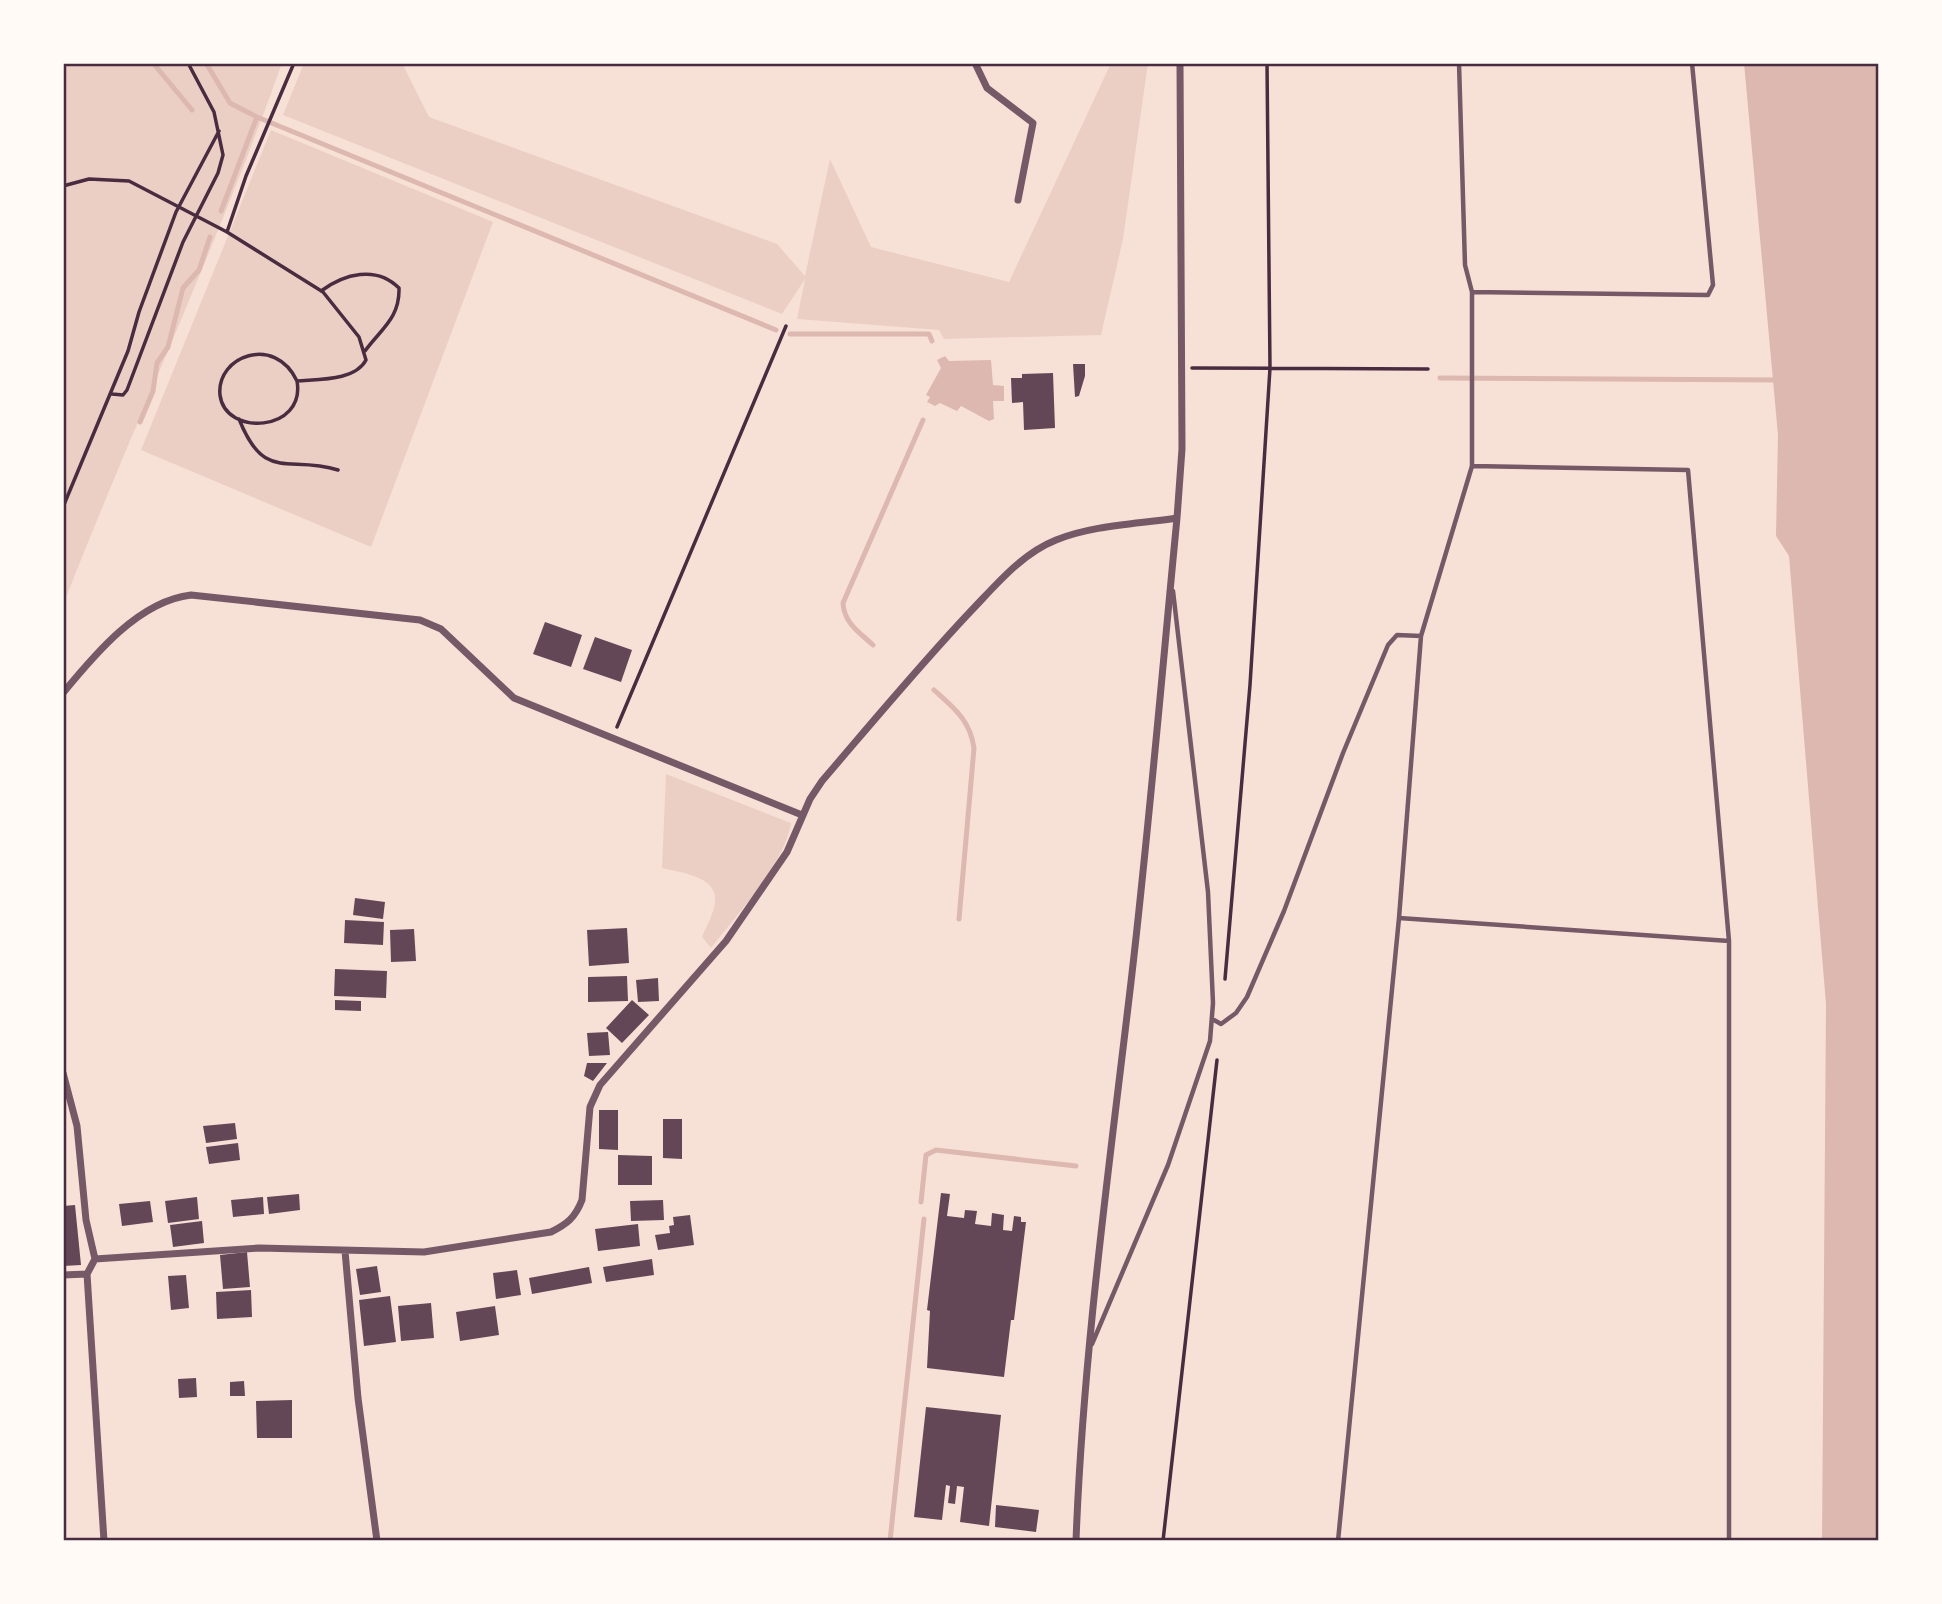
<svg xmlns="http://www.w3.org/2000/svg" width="1942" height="1604" font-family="'Libre Baskerville',serif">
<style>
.green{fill:#ebcfc5}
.water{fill:#dcb8b0}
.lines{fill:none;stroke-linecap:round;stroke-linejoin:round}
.stream{stroke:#dcb8b0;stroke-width:5}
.building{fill:#644757}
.path{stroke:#4a2c40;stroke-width:3.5}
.service{stroke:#755966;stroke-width:4.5}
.minor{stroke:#755966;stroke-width:7}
.neatline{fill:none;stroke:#4a2c40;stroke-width:2.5}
</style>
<rect width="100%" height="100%" fill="#f7e1d7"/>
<path class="green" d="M63,63h219c-65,184 -148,360 -219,542z
M304,63h98l27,54 348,127 28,32 25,-117 41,88 138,35 102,-219h37l-25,176 -22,96 -157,4 -5,-9 -142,-11 8,-40 -23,35 -499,-199z
M271,130l222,92 -122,325 -230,-97z
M666,774l125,49c-7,42 -54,91 -80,125l-9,-11c4,-10 13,-25 13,-37 2,-24 -37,-28 -53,-32z"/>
<path class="water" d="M1744,63h135v1478h-57l4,-537 -37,-448 -13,-20 2,-101z
M945,356l4,5 42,-1 2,25 11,1v15h-11l1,18 -5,2 -28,-15 -4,5 -17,-8 -5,3 -8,-4 3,-5 -4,-2 15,-27 -4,-8z"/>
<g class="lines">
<path class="stream" d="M153,63l39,47
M206,63l24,40 27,14 519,213
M221,211l36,-94
M790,334h139l3,7
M1440,378l337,2
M140,422l13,-31 4,-28 11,-16 15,-59 16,-18 11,-33
M873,645c-14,-13 -29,-22 -30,-42l80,-183
M934,690c20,18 36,30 40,58l-15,171
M921,1202l5,-47 10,-5 140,16
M890,1541l34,-322"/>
</g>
<path class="building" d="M1073,364h12v12l-6,20 -4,1z
M1053,373l2,55 -31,2 -1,-28 -11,1 -1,-25h11v-4z
M545,622l37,13 -11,32 -38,-13z
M595,637l37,13 -11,32 -38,-13z
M355,898l30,4 -2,17 -30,-4z
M345,920l39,2 -1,23 -39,-2z
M627,928l2,35 -40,3 -2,-36z
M414,929l2,32 -25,1 -1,-32z
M335,969l52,2 -1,27 -52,-2z
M627,976l1,25 -40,1v-25z
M658,978l1,23 -21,1 -2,-22z
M335,1000l26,1v10l-26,-1z
M632,1000l17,15 -27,28 -16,-15z
M608,1032l2,23 -21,1 -2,-23z
M587,1063h20l-14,18 -9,-5z
M599,1110h19v40l-19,-1z
M663,1119h19v40l-19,-1z
M235,1123l2,16 -31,4 -3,-17z
M238,1143l2,17 -31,4 -3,-17z
M618,1155l34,1v29h-34z
M941,1193l9,1 -3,22 17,2 1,-8 12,1 -2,13 16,2 1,-13 12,2 -1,15 9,1 2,-15 7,1v5h5l-12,98h-3l-7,57 -77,-9 3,-57 -3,-1z
M299,1194l1,16 -31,4 -2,-17z
M197,1197l2,22 -31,4 -3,-22z
M263,1197l1,17 -31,3 -2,-17z
M663,1200l1,20 -33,1 -1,-20z
M150,1201l3,21 -31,4 -3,-22z
M75,1205l6,60 -18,1v-60z
M690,1215l4,30 -36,5 -3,-15 15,-2 -1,-7 5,-1 -1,-8z
M202,1221l2,22 -31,4 -3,-22z
M638,1224l2,22 -42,5 -3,-22z
M247,1252l3,35 -27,2 -3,-34z
M652,1259l2,16 -48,7 -3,-15z
M377,1266l4,26 -21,3 -4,-26z
M589,1267l3,16 -60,11 -3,-16z
M517,1270l4,25 -25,4 -3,-26z
M186,1275l3,33 -18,2 -3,-34z
M251,1290l1,27 -35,2 -1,-27z
M390,1296l6,46 -32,4 -5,-46z
M431,1303l3,35 -33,3 -3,-35z
M495,1306l4,29 -39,6 -4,-29z
M196,1378l1,19 -18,1 -1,-19z
M244,1381l1,15h-15v-14z
M292,1400v38h-35l-1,-37z
M926,1407l75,8 -12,111 -29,-4 4,-35 -7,-1 -2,18 -7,-1 2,-17 -4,-1 -4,35 -28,-3z
M996,1505l43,5 -3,22 -41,-5z"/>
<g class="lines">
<path class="path" d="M63,186l26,-7 40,2 98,51 96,60 36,45 7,23c-11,21 -48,19 -69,21 -22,-47 -81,-25 -77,14 5,42 86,37 77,-14
M227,232l19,-56 48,-113
M321,291c23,-17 55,-26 78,-3 1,30 -18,41 -34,63
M1192,368l236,1
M112,394l11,1 4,-5 56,-148 35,-69 5,-18 -9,-43 -26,-49
M239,419c26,65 49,35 99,51
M63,507l65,-156 11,-39 37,-100 43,-81
M617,727l169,-401
M1225,979l25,-294 20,-317 -3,-305
M1163,1541l54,-481"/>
<path class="service" d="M1472,292l236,3 5,-10 -21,-222
M1472,466l216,4 41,471v600
M1399,918l330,23
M1214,1020l7,4 15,-11 11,-16 37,-86 59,-158 45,-108 9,-10 24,1
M1092,1344l76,-179 42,-124 3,-38 -5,-111 -35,-301
M1338,1541l61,-623 22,-282 51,-170v-174l-7,-27 -6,-202"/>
<path class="minor" d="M975,63l12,25 46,35 -15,77
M63,693c32,-39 76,-92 128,-98l229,25 21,9 73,69 288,117
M63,1073l14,53 9,94 9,39
M345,1251l13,147 19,143
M63,1275l24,-1
M104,1541l-17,-267 8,-15 164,-11 165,4 127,-20c16,-8 24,-14 31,-32l8,-93 10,-22 126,-144 61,-89 23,-53 12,-18c49,-57 97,-115 148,-169 26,-27 51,-58 86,-72 36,-15 82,-16 121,-22
M1076,1541c7,-187 33,-372 55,-559 18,-154 31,-309 46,-464l5,-69 -2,-386"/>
</g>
<rect width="1942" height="1604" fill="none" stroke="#fffaf5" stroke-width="130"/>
<rect x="65" y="65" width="1812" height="1474" class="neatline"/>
</svg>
